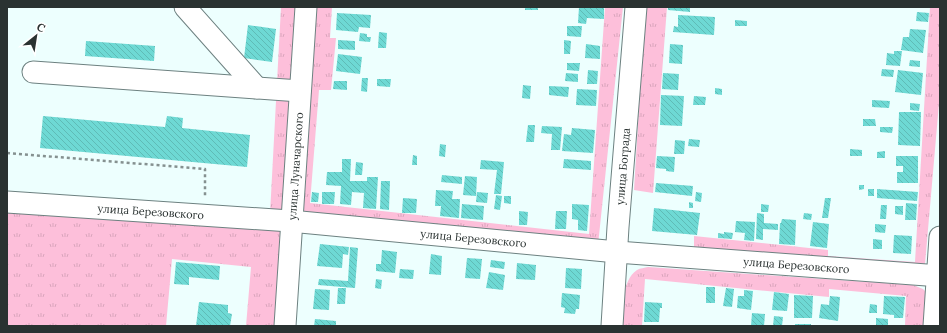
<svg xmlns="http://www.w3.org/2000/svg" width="947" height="333" font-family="Lora,serif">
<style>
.grass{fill:url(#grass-tufts)}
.building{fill:url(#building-back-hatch)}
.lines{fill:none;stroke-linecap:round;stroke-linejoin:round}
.minor-casing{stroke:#6d8180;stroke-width:23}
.path{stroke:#859190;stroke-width:2.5;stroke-dasharray:3 3;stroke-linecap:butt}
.minor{stroke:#fff;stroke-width:21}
.labels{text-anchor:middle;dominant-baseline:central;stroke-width:4;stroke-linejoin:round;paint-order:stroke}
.street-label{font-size:11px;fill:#2a3231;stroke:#fff}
</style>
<defs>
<pattern id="grass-tufts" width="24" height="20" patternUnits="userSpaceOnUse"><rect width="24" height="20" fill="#fdbfda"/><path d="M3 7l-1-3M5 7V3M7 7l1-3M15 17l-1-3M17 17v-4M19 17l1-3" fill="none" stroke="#d9a5bc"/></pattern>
<pattern id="building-back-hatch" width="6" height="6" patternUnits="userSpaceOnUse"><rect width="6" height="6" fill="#6ed9d4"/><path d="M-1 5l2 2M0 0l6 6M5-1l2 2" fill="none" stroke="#5fbbb6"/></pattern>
</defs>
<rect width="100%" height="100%" fill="#edfffe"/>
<path class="grass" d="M281,7h19l-24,319h-30l5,-59 -79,-8 -6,67h-159v-130l263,18z
M312,7h20l-2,31h6l-5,52h-12l-9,113 279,31 16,-227h18l-25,238 -293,-30 -7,-7z
M645,7h22l-14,186 -19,-3z
M930,7h10v85l-15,172 -3,5 -96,-5 -132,-17v-11l134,14v6l87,6z
M648,267l265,18 10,4 4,4 2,33h-24l1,-30 -77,-7v8l-184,-18 -3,47h-20c1,-17 -1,-45 15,-56 3,-2 8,-2 11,-3z"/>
<path class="building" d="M525,7h13v3h-13z
M579,7h25v12l-17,-1 -1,6 -8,-1z
M668,7h22v5l-22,-2z
M917,12l12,1 -1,9 -12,-1z
M337,13l34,2 -1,13 -11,-1 -1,5 -22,-2z
M678,15l37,2 -1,18 -41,-3 1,-6 4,1z
M735,20l12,1v5h-12z
M248,25l28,4 -4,33 -28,-4z
M567,26h15l-1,11 -14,-1z
M910,29l16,1 -3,23 -22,-3 2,-13h6z
M379,32l8,1 -1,15h-8z
M360,33l7,1v3h4l-1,5 -11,-1z
M338,40l17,1v9l-17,-1z
M564,40l7,1 -1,13h-6z
M86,41l69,5 -1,15 -69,-5z
M586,44l14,2v13l-15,-1z
M670,44l13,1 -1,19 -13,-1z
M894,51h8l-2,15 -14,-1 1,-12 7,1z
M338,54l24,3 -2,17 -24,-3z
M910,60l10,1v6l-11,-1z
M567,63h13l-1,8 -12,-1z
M882,69l12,1 -1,7 -12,-1z
M588,70l10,1 -1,13h-10z
M898,70l25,3 -2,22 -26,-3z
M566,73l12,1v8l-13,-1z
M663,73l16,1 -1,16 -16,-1z
M362,78h6l-1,14 -6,-1z
M377,79h14l-1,8 -13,-1z
M334,81h13v9l-14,-1z
M523,85l8,1 -1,13 -8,-1z
M549,86l20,1 -1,10 -19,-2z
M715,88l7,1v6l-7,-1z
M577,89l20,1 -1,16 -20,-1z
M661,95l23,1 -2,30 -22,-1z
M694,96l12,1 -1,8h-12z
M872,100l18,1 -1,7 -17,-1z
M910,103l10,1 -1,7 -9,-1z
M899,112h22l-1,34 -22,-1z
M43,116l122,11 2,-11 16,2 -1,10 68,7 -3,32 -207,-19z
M863,119h12l1,7h-13z
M528,125h7l-1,17h-8z
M542,126l20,1 -2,23h-9l1,-16 -11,-1z
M880,127h13l-1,6 -12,-1z
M572,128l23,2 -2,23 -31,-2 2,-17 7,1z
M689,139l11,1 -1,7 -11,-1z
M675,140l10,1 -1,13h-10z
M440,144l6,1 -1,12 -6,-1z
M850,149l12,1v6h-12z
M885,151v7h-8v-6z
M413,155l4,1v9h-5z
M657,156l18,1 -1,15 -8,-1v-2l-10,-1z
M896,156h22v27h-21v-11h6v-6h-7z
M342,159h9l-1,22h17v-4h11l-2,32 -13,-1 1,-15 -12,-1 -1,13 -11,-1 1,-18 -15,-1 1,-13h15z
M564,159l27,2v9l-28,-2z
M481,160l23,2 -3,32h-7l3,-24 -17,-1z
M356,162l7,1 -1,12h-7z
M442,175l20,2v7l-21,-2z
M465,176l12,1 -1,19 -13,-1z
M381,181h9l-1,29 -9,-1z
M656,183l37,3 -1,10 -37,-4z
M859,185h5v4l-5,1z
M868,189h6v7h-6z
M877,189l41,3 -1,9 -40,-3z
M436,190l17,1 -1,8h8l-1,19 -19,-2 1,-10h-6z
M312,192l7,1 -1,9h-7z
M322,192h13l-1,12h-12z
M477,192l11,1 -1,10 -11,-1z
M696,192l6,1 -1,9 -6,-1z
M496,195l6,1 -2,14 -6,-1z
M504,196h7v8l-7,-1z
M403,198l14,1 -1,14h-14z
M825,198h6l-3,20h-6z
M689,202l4,1v5h-4z
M906,203l11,1 -1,16h-11z
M462,204l22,2 -1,14 -22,-2z
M572,204l17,1 -2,26 -9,-1v-10l-6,-1z
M761,204l8,1 -1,7h-7z
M881,205h6l-1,14h-6z
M895,206h8v9l-8,-1z
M654,208l46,5 -3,22 -45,-4z
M519,211l9,1 -1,13h-8z
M556,211h11l-1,18h-11z
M757,213l7,1v9l14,1v6l-15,-1v11l-7,-1z
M804,213l8,1 -1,6 -8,-1z
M782,219l14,1 -1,25 -16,-1 1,-21h1z
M736,221l19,1 -1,19 -10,-1 1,-7 -10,-1z
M813,222l16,2 -2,24 -17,-2z
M875,224l11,1 -1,8 -10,-1z
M724,232l9,1 -1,6 -14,-1v-5l6,1z
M894,235l18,1 -1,18 -18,-1z
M873,239l9,1v9h-9z
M320,244l29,3 -1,8 -5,-1 -1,14 -25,-2z
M350,247l8,1 -3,40 -37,-3 1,-6 29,2z
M382,250l15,2 -2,21 -19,-2v-7h5z
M431,254l11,2 -1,19 -12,-1z
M467,258l15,1 -2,20 -15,-1z
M491,260l14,2 -1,7 -14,-2z
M176,262l44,4 -1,14 -30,-3v8l-15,-1z
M517,263l19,2 -1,15 -19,-1z
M566,268l16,1 -1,20 -16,-1z
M400,269l14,1 -1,9 -14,-1z
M489,272l16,3 -2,15 -17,-2z
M376,279l6,1 -1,9 -6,-1z
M706,287h9v16h-9z
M338,288h8l-1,16h-8z
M726,288l8,1 -2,18 -9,-1z
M315,289l15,1 -1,20 -16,-1z
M744,290l9,1 -2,19 -14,-2 1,-12h6z
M774,292l15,2 -2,17 -15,-1z
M562,293l18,2 -1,14h-3l-1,5 -11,-1 1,-5 -4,-1z
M794,295l19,1 -1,22h-18z
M830,296l10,1 -2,24 -19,-3 2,-14 8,1z
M884,296l21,1 -2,21h-9v-3l-11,-1z
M199,302l29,3v8l4,1 -2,12h-34z
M645,302l17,1v5h-2l-1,14h-15z
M870,304l7,1v8h-8z
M752,313l13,1 -1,12h-13z
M774,316l9,1 -1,9h-9z
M876,318l12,1v6h-12z
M315,319l21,2v5h-22z
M795,324h16v2h-16z"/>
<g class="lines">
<g class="minor-casing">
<g id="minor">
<path d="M185,7l72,81"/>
<path d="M33,72l267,19"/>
<path id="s1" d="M7,202l283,19 327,31 323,24"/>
<path id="s2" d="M285,326l21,-319"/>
<path id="s3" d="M612,326l6,-99 18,-220"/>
<path d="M934,326l6,-89"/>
</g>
</g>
<path class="path" d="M7,153l198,16v29"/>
<use href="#minor" class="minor"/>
</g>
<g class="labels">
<g class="street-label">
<text stroke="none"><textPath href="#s2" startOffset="160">улица Луначарского</textPath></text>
<text stroke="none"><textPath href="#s3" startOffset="160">улица Бограда</textPath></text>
<text stroke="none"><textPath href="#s1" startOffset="144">улица Березовского</textPath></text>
<text stroke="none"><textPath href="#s1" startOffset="468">улица Березовского</textPath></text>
<text stroke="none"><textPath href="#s1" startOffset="792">улица Березовского</textPath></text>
</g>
</g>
<rect width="947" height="333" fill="none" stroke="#2a3231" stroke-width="16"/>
<g transform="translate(36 36) rotate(30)" stroke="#ffffff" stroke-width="3" paint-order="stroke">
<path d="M0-3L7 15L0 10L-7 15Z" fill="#2a3231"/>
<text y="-6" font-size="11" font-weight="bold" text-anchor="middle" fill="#2a3231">С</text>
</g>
</svg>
